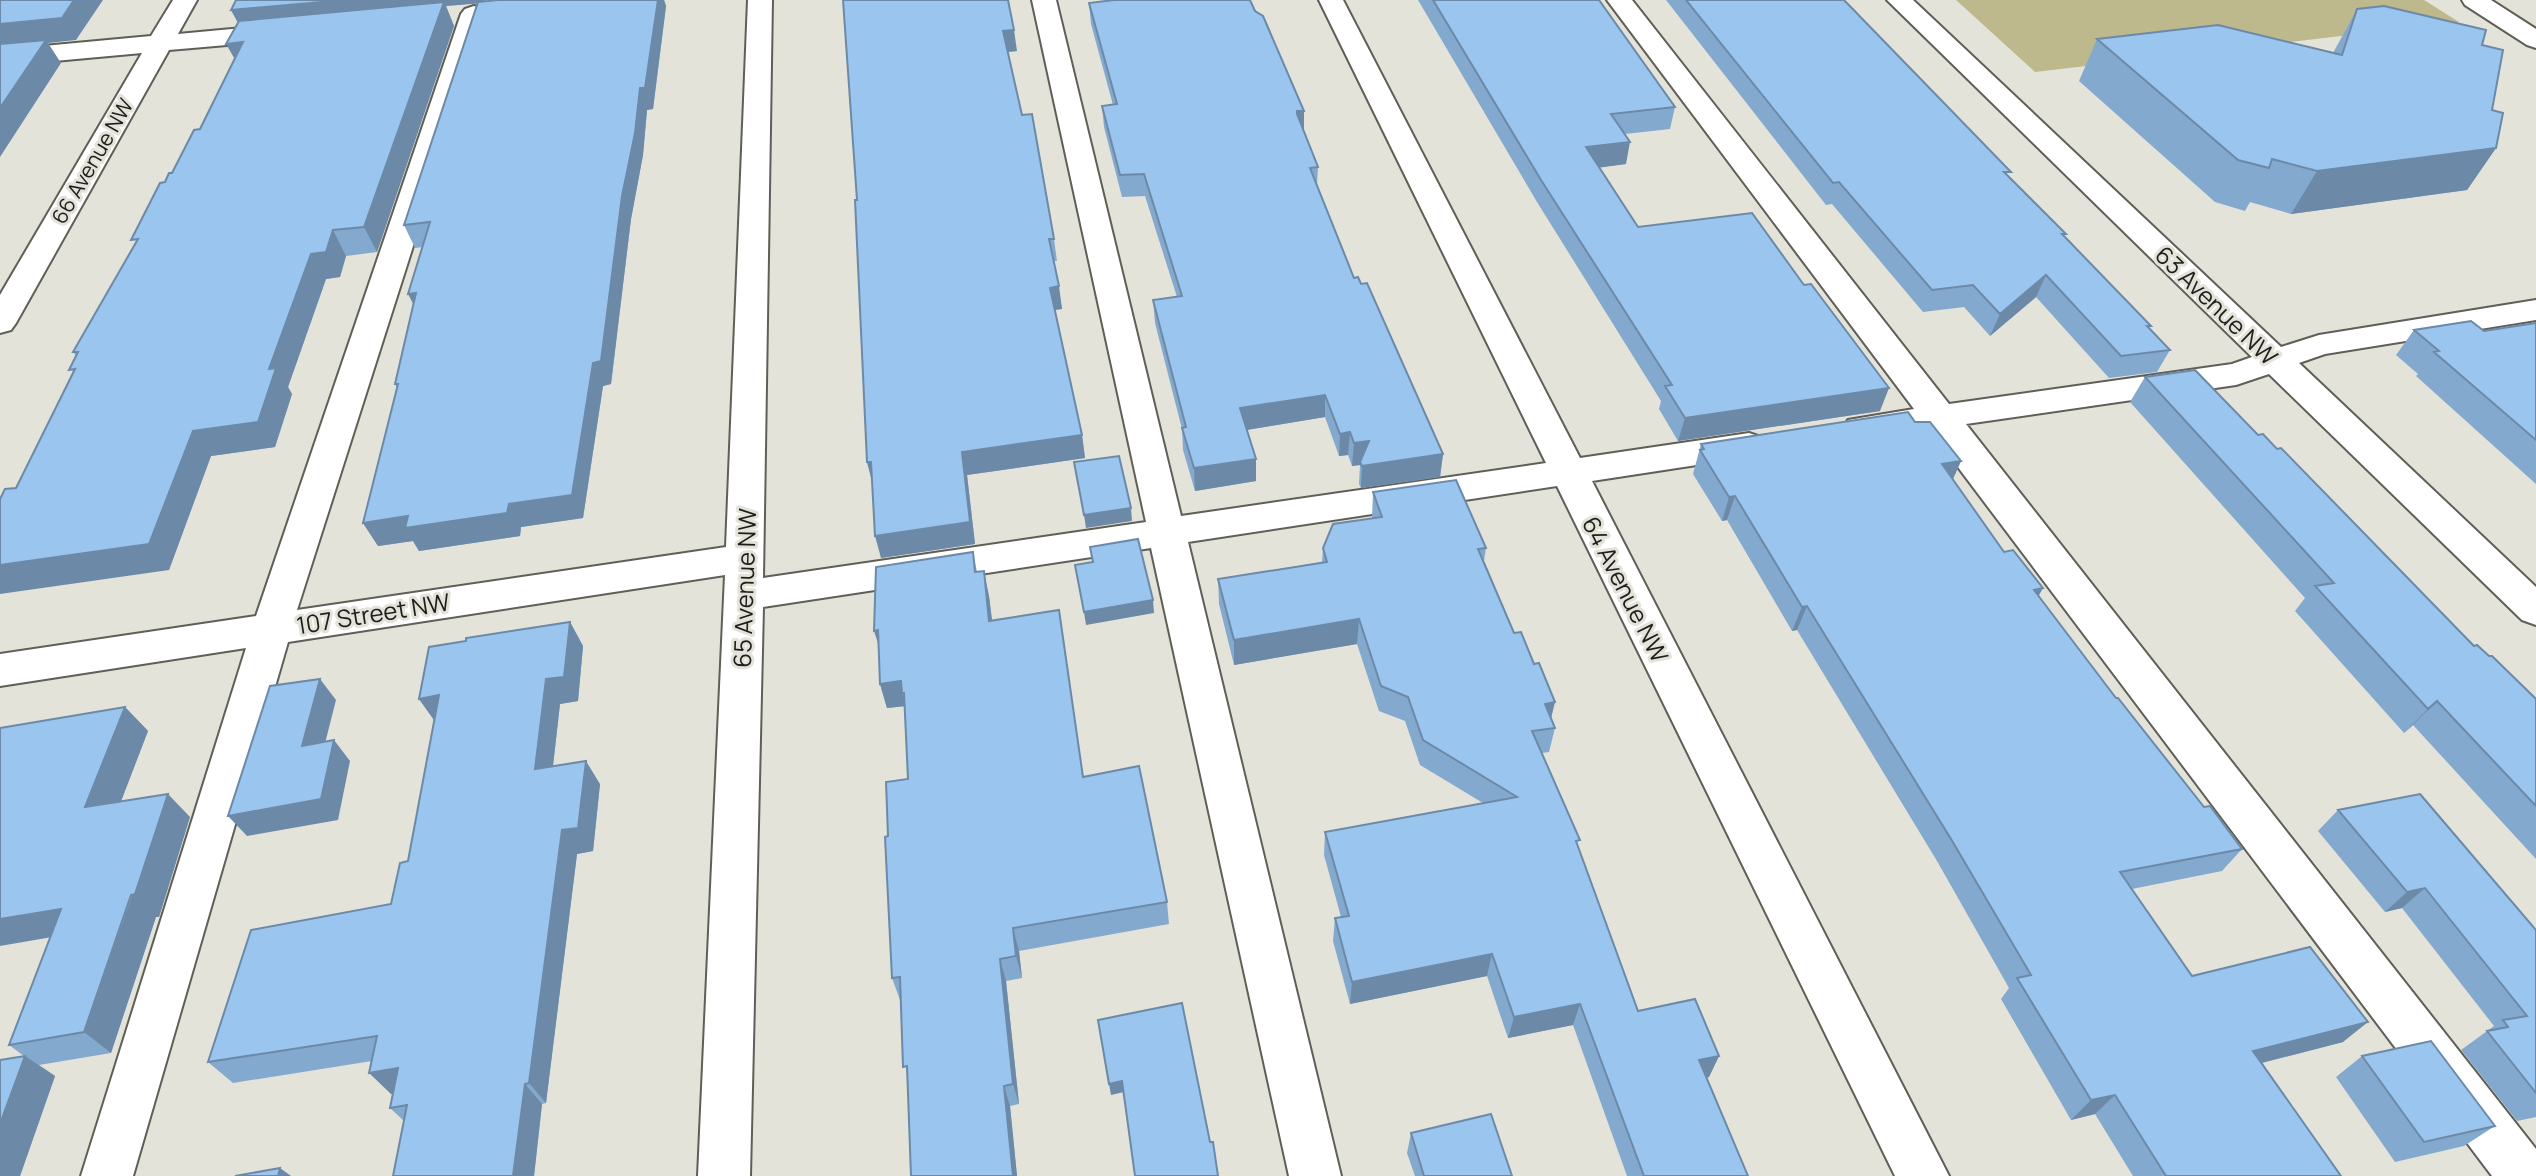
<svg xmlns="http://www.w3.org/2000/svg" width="2536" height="1176" font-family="Manrope,sans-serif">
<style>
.green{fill:#beb98c}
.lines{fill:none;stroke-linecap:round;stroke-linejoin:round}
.minor-casing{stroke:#5f5f57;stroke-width:4}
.minor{fill:#fff;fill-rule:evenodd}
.wall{fill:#84a9ce}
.shaded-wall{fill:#6c8aa7}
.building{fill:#9ac5ef;stroke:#6c8aa7;stroke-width:2}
.labels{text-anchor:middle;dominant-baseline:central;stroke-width:6;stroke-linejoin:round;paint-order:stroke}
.far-street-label{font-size:21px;fill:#1e1e1b;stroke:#e4e3da}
.street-label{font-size:24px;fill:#1e1e1b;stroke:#e4e3da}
</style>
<rect width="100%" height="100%" fill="#e4e3da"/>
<path class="green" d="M1956,0h468l35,22 -424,50z"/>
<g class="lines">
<g class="minor-casing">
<path id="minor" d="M173,0h24l-19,34 106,-10 9,3 4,5 -4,5 -9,3 -115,10 -153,273 -5,7 -11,3v-38l142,-242 -142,13v-16l151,-14z
M748,0h24l-9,578 383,-56 -114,-522h24l125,516 365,-53 -227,-463h24l237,458 169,-25 12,4 6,8 -6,8 -12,4 -157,24 357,695h-54l-338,-690 -369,56 153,634h-52l-138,-628 -388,59 -13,569h-52l27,-601 -437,67 -155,534h-52l165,-528 -246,38v-32l256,-38 205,-602 4,-5 9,-3 9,3 4,5 -190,596 429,-63z
M1607,0h25l317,404 283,-40 20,-7 -365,-357h26l368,347 38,-12 217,-35v20l-211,34 -26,9 237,224v38l-14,-5 -253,-246 -33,11 -270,39 570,725v27h-44l-562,-746 -70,10 -12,-4 -5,-8 5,-8 66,-11z
M2462,0h29l45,29v19l-9,-3 -62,-40z"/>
</g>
<use href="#minor" class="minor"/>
</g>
<path class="wall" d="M236,0h249v1l13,-1h166l2,6 -13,103 -6,1 -4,45 -12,64 -20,165 -8,2 -20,132 -62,9 -1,9 -101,15 -6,-10 -35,5 -15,-23 34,-135 -2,-4 19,-79 9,-58 -8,1 -11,-23 74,-222 -32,3 8,20 -77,226 -31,4 -6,21 -14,2 -38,108 4,7 -17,53 -64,9 -42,114 -153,-82 56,-113 4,-19 -3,-4 61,-107 31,-63 35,-53 35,-70 3,-36 -7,-13z
M843,0l174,51 -9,1 14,63 32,124 3,22h-3l8,48 -7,1 27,125 3,23 -118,17 8,69 -94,14 -9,-77 -5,-19 -10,-262z
M1418,0h181l76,107 -5,22 -45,5 1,30 -27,3 39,60 242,184 -202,30 -19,-32 2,-8 -124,-199z
M1666,0h178l326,350 -13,22 -48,6 -73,-81 -46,39 -26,-29 -41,5 -91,-108 -6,1z
M1089,3l215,108v20l14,36 -1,18 37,93 89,176 -3,23 -79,11 -2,-4 1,-19 -8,1 -4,-11 -9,1 -14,-39 -78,13 9,29v22l-61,10 -12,-41 -1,-21 -27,-106 -2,-23 24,-3 -32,-101 -23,1 -18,-70 -2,-21 11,-1 -22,-81z
M2357,9l125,36 14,103 -29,42 -176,24 -41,-12 -5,9 -30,-9 -136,-121 18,-42 236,14z
M2536,323v161l-120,-108 2,-2 -22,-19 18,-25 70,1z
M2145,377l113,58 216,211 15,10 47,43v160l-123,-134 -9,8 -109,-122 10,-13 -175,-196z
M1915,422l46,39 -9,19 52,72 35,44 77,102 88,109 38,42 -20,22 -90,18 60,87 151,66 -81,21 79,113h-208l-38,-62 -24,6 -70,-121 8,-11 -72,-127 -140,-231 -5,1 -65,-111 -5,1 -29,-47 8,-30z
M1373,492l113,56 -2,13 71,167 -6,24 -7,1 36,93 60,165 81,45 -10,21 -3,1 42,98h-121l-54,-151 -65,13 -21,-62 -137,28 -17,-63 2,-23 6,-1 -17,-62 1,-23 158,-29 -63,-38 -15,-44 -26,-10 -22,-67 -123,21 -15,-61 -1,-25 104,-17 1,-14 49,-29z
M973,552l4,20 12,24 3,24 91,157 84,125 2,22 -150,27 3,27 -16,3 13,123 -9,2 7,70h-106l-4,-101 -6,-75h-1l-8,-22 -4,-142 20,-57 -3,-73 -18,2 -7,-24z
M570,622l13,24 -5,55 -18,3 -7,62 47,18 -7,67 -16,3 -31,249 -4,1 -8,72h-141l11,-55 -14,-13 3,-15 -2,1 -19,-33 -139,22 -25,-21 183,-158 17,-43 27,-140 -16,-22 47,-58z
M125,707l23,24 -27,70 69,16 -31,100h-3l-45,136 -72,12 16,11 -35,100h-20l24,-120 -15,-11 41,-107z
M2338,810l198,120v187l-19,4 -56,-71 33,-24 -92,-118 -17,4 -67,-81z
M2362,1056l133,70 -31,20 -69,16 -59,-85z
M1411,1133l101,43h-97l-8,-23z"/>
<path class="shaded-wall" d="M74,0h29l-27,40 -28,3 13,20 -61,94v-133z
M344,0h141l-1,3 -38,3 8,20 -77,226 -13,-25 -124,-201 -9,-16z
M658,0h6l2,6 -13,103 -6,1 -4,45 -12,64 -20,165 -8,2 -20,132 -62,9 -1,9 -101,15 -6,-10 -35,5 -15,-23 45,-7 101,-12 84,-141 29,-167 18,-108z
M1014,30l3,21 -11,1 -3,-21z
M243,42l-3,26 -14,-24z
M1297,111h7v21l-7,1z
M1630,142l-4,22 -44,6 4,-23z
M2496,148l-29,42 -176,24 26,-43z
M333,230l13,26 -6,21 -14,2 -38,108 4,7 -17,53 -64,9 -42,114 -169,24v-29l193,-134 76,-62 42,-115z
M2046,275l-10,22 -46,39 10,-22z
M1059,286l3,23 -9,1 -3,-22z
M416,293l4,24 -12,-23z
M1889,388l-9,23 -202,30 7,-23z
M1325,395v22l-85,14v-23z
M1350,432l-2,23 -9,1 1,-22z
M1082,435l3,23 -118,17 8,69 -94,14 -6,-22 87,-84z
M1369,441l-9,21v3l-8,1 2,-23z
M1443,454l-3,23 -79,11 1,-22z
M1256,459v22l-61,10 -1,-23z
M1961,461l-11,25 -8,-22z
M867,462h4l2,23z
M1735,496l-8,24 -5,1 7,-24z
M1131,508l1,13 -46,7 -2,-13z
M984,571l5,25 6,49 -6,-24z
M2043,588l-14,25 5,-23z
M1153,600l1,13 -68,12 -2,-13z
M1807,606l-10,24 -5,1 10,-24z
M1359,619l-2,25 -123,21v-25z
M570,622l13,24 -5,55 -18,3 -10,88 -15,-23 11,-90z
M878,630l4,25 -8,-24z
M320,679l16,21 -17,67 -17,-21z
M901,681l3,12h-2l4,13 -19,2 -7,-24z
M439,695l-3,28 -17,-24z
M2437,701l-24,24 -9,8 24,-24z
M1555,702l-6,25 -4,-23z
M125,707l23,24 -38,99 -25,-23z
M334,740l16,21 -12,59 -91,16 -19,-20z
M586,761l14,23 -7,67 -16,3 -31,249 -17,-20 33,-253z
M168,794l22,23 -31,100h-3l-45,136 -27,-21z
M2425,888l-23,20 -17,4 22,-20z
M61,909l26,22 -87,15v-27z
M1013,928l6,23 3,27 -6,-22z
M1492,954l-5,22 -137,28 2,-22z
M1000,959l6,22 13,123 -6,-20z
M1580,1004l-7,21 -65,13 6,-21z
M2368,1022l-25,20 -113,29 23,-20z
M25,1056l30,20 -35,100h-20v-52z
M1719,1056l-10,21 -21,4 11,-21z
M398,1068l20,20 -27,6 -22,-21z
M1122,1081l2,11 -13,3 -2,-11z
M525,1084l17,20 -8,72h-21z
M1004,1086l6,20 7,70h-4z
M2115,1095l-20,19 -24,6 20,-20z
M280,1168l11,8h-13z"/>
<path class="building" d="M0,0h74l-12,18 -62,6z
M236,0h108l-113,10z
M498,0h160l-13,88h-5l-5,45 -13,63 -21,165 -8,2 -21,132 -63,9 -2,9 -102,15 3,-12 -45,7 35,-139h-3l21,-91 -8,1 22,-72 -26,3 74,-223z
M843,0h165l6,30 -11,1 19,84 10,-1 22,125h-5l10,47 -9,2 32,147 -120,17 8,70 -95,14 -4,-74h-4l-12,-262h2z
M1114,0h136l5,11 8,5 41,95h-7v3l21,53 -8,1 44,110 4,-1 3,7 6,-1 76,171 -81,12 -2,-4 9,-21 -15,2 -4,-11 -10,2 -15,-39 -85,13 16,51 -62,9 -12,-40 4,-1 -33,-127 29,-4 -38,-122 -24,1 -18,-69 15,-2 -28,-101z
M1433,0h166l76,107 -64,7 19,28 -44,5 52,80 114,-14 52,72 7,-1 78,104 -204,30 -20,-32 7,-1 -131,-205z
M1686,0h158l167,172h-7l62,62h-4l89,92h-4l23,24 -49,6 -75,-81 -46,39 -27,-29 -41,5 -93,-108 -6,1z
M444,2l-80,225 -31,3 -7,22 -15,2 -42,115 7,-1 -18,54 -65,9 -44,113 -149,21v-66l5,-10 11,-1 59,-119 -6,1 9,-18h-5l65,-113 -7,1 29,-57 5,-1 4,-9h3l22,-43 6,-1 43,-87 -17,2 13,-23z
M2384,6l102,24 -4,15 21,5 -11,60 11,3 -7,35 -179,23 -45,-12 -3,9 -31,-8 -141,-121 121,-14 124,30 15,-46z
M46,40l-46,68v-64z
M2471,321l13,10 52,-8v117l-102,-88 5,-1 -25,-21z
M2195,370l63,65 5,-1 14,15 4,-1 193,198 3,-1 12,11h3l44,43v107l-99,-105 -9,8 -113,-123 19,-3 -189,-206z
M1908,412l7,10h15l31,39 -19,3 62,88 9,-2 30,38 -9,2 82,108h2l86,109 6,-1 32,43 -122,23 72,104 118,-29 58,75 -115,29 88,125h-175l-51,-81 -24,5 -74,-122 14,-3 -80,-136 -144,-233 -5,1 -67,-111 -6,1 -29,-47 4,-1 -3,-5z
M1119,456l12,52 -47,7 -10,-53z
M1456,480l30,68 -8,1 36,84 7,-1 13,32 5,-1 16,39 -10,2 10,24 -23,3 48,109 -4,1 62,170 57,-12 24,57 -20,4 49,116h-104l-64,-172 -66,13 -22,-63 -140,28 -17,-64 14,-2 -24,-84 192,-35 -94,-57 -15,-43 -27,-11 -22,-67 -125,21 -16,-61 109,-17 -4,-14 10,-24 49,-7 -9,-25z
M1138,539l15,61 -69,12 -9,-47 18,-3 -3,-15z
M973,552l2,20 9,-1 5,50 70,-11 24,167 56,-11 28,136 -154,26 3,28 -16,3 13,125 -9,2 9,90h-102l-4,-110 -4,1 -3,-90 -8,1 -7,-141 3,-1 -2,-54 22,-3 -4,-86h-2l-1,-12 -21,3 -2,-54 -4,1 2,-64z
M570,622l-6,55 -18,2 -11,90 51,-8 -8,67 -16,2 -33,253 -4,1 -12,92h-120l14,-71 -17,3 8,-40 -29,5 8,-37 -169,26 43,-132 140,-26 9,-41 8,-2 31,-166 -20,4 10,-52 37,-6v-3z
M320,679l-18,67 32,-6 -13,59 -93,17 42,-130z
M125,707l-40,100 83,-13 -33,100 -4,1 -47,137 -75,13 52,-136 -61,10v-191z
M2420,794l116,136v163l-49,-62 21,-4 -5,-7 24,-4 -102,-128 -18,4 -69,-82z
M1182,1003l28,139h3l5,34h-83l-13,-95 -13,3 -11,-64z
M2431,1041l64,85 -71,16 -62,-86z
M25,1056l-25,68v-64z
M1491,1114l21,62h-88l-13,-43z
M280,1168l-2,8h-43z"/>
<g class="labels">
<g class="far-street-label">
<text transform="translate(92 161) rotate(-60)">66 Avenue NW</text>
</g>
<g class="street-label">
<text transform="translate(2217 305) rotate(44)">63 Avenue NW</text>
<text transform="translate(744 588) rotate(-88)">65 Avenue NW</text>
<text transform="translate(1626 589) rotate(63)">64 Avenue NW</text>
<text transform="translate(373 613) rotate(-9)">107 Street NW</text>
</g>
</g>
</svg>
